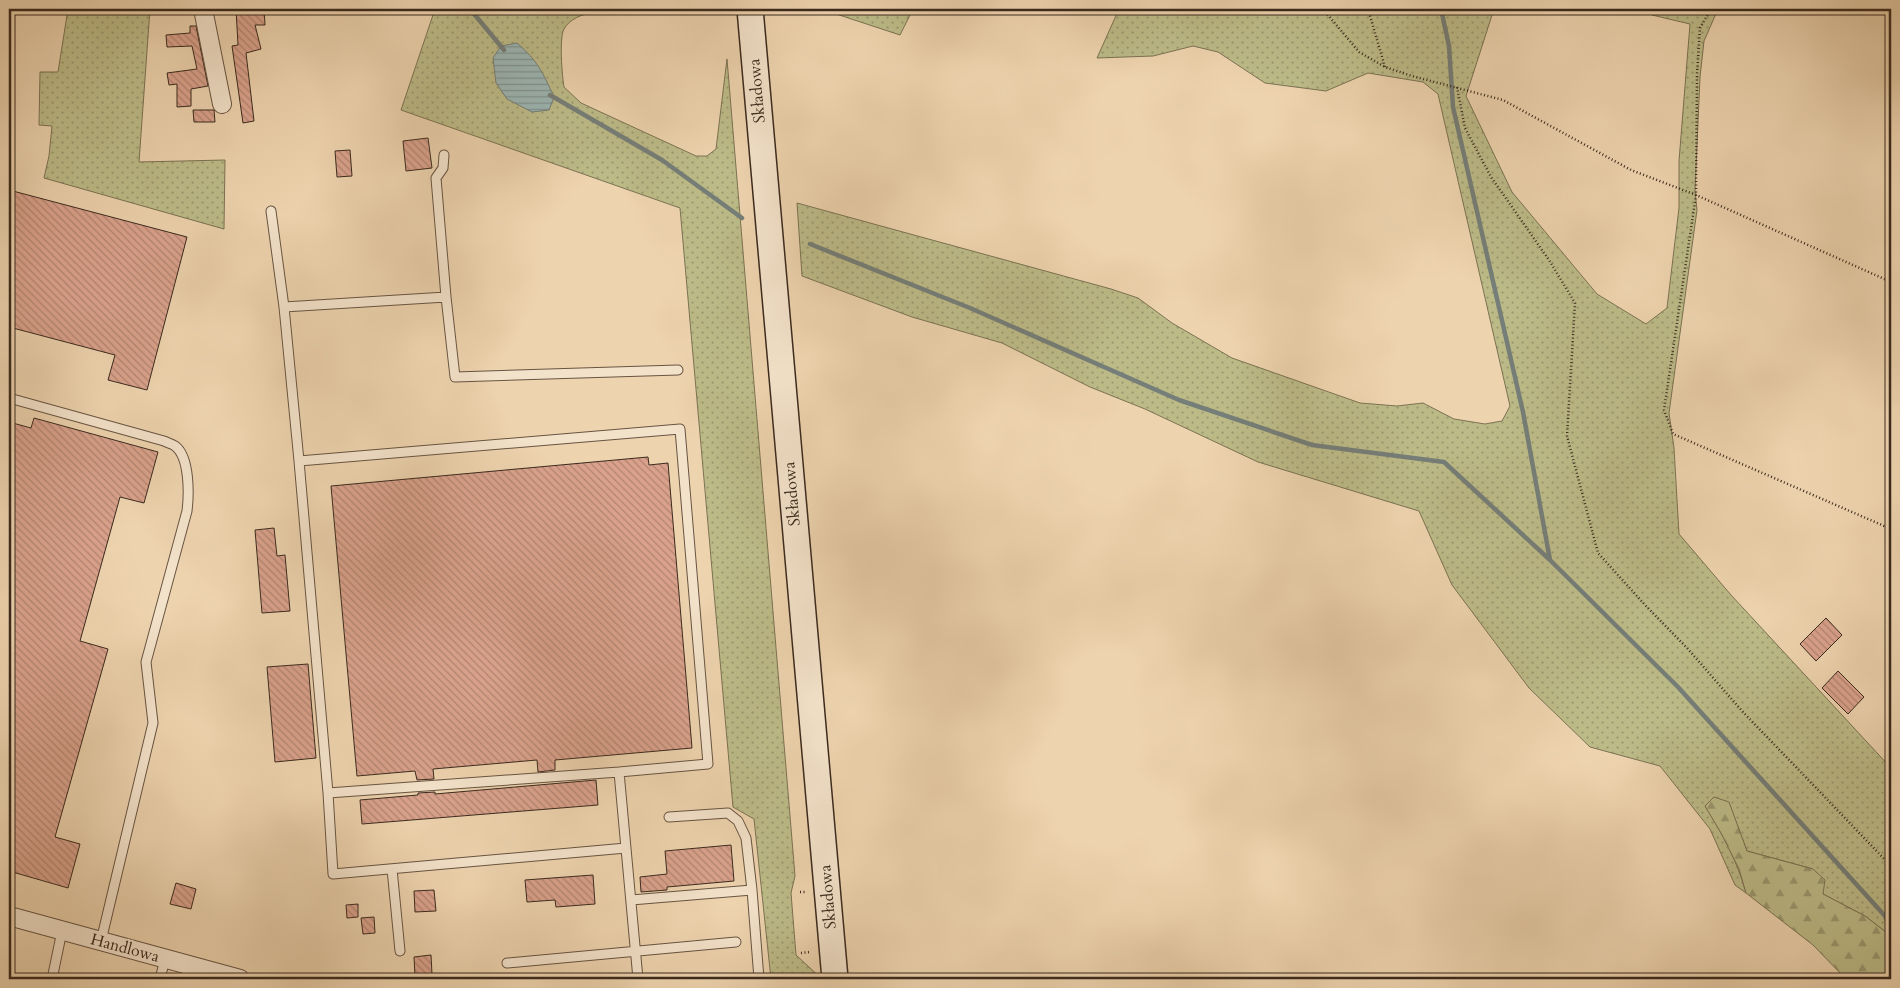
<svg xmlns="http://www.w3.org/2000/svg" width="1900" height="988" font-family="Cardo,serif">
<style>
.grass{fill:url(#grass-dots);stroke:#7c7253}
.forest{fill:url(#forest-firs);stroke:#7c7253}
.water{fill:url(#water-rules);stroke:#757e78}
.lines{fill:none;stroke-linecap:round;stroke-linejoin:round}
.stream{stroke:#757e78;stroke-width:4.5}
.building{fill:url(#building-back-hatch);stroke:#3b2a1e}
.service-casing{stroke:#685442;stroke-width:11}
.minor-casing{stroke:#685442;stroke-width:20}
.secondary-casing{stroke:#3b2a1e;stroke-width:28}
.path{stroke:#3b2a1e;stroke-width:2.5;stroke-dasharray:1 2.5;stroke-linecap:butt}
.service{stroke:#f3e2ca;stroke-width:9}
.minor{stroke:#f3e2ca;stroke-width:18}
.secondary{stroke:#f3e2ca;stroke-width:25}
.labels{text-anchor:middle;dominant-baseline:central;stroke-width:4;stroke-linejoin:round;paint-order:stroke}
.street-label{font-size:16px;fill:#3b2a1e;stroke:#f3e2ca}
</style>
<defs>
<pattern id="grass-dots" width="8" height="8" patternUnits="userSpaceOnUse" patternTransform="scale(1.25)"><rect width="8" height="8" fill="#bcbb88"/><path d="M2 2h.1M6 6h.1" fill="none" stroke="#9a986f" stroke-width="1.8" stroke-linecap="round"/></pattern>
<pattern id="forest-firs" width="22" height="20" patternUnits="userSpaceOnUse" patternTransform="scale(1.25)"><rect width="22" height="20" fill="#bcbb88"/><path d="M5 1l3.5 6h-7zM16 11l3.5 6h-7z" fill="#9a986f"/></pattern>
<pattern id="water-rules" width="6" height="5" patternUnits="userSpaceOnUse" patternTransform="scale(1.25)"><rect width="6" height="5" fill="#9cb6b4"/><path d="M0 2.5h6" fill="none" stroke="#809492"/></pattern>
<pattern id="building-back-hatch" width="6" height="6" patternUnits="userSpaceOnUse" patternTransform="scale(1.25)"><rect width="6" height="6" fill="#daa28c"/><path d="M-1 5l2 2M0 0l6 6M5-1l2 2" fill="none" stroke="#b28472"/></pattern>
</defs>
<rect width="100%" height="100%" fill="#edd3ae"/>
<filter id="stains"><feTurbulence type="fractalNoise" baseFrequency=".004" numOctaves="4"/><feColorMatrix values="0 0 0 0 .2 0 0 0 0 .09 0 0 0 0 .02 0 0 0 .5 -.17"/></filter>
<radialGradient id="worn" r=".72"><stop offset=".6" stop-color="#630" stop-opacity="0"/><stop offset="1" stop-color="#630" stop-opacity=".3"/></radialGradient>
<path class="grass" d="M68,9h82l-11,153 86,-2 -1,69 -180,-51 5,-22 3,-30 -13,-1 1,-53h18z
M435,9h198c-20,1 -58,0 -69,20 -5,9 -2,46 0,58l17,16 115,53h11l9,-7 11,-90 68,817 -4,17 5,62 26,24h-51l-17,-160 -21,-12 -53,-599 -279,-98z
M821,9h92l-13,26z
M1119,9h391l-17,3 -27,84 46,96 85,102 49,30 21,-16 12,-100v-47l11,-137 -38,-9 -6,-6h72l-14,32 -4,36 -5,114 2,19 -28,203 5,35 5,86 52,61 160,173v168l-26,-20 -42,-22 -10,-25 -66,-18 -18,-48 -24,3c18,29 32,54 41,87l-11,-8 -25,-56 -50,-63 -70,-19 -61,-59 -77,-103 -33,-74 -161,-49 -113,-53 -55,-22 -88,-44 -90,-26 -110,-41 -5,-73 314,86 27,9 34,25 60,35 128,45 37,3 26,-3 31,16 31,5 17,-3 8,-15 -72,-312 -15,-12 -55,-9 -42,18 -61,-8 -47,-31 -25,-6 -40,10 -56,2z"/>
<path class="forest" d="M1714,797l15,5 18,49 66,18 12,11 -2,14 42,22 26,20v43h-45l-33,-34 -67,-52 -7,-24 -18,-36 -16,-27z"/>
<path class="water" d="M517,43c21,18 26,30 37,54l-5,13 -17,2 -25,-13 -11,-16 -3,-25 8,-12z"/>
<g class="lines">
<path class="stream" d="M470,9l34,41
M1441,9l8,37 4,61 70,305 27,148 128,127 207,229 6,13
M550,95l112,65 80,58
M810,244l160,64 209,92 133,45 132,17 106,98"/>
</g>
<path class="building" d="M236,9h28l1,16h-10l6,24 -15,4 8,68 -11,2 -11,-77 6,-1z
M190,26h6l12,60 -17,3v17l-14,1v-23l-8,1 -2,-12 30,-4 -5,-23 -25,1 -1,-12 24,-2z
M193,110h21l1,12h-21z
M428,138l4,30 -26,3 -3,-30z
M350,150l2,26 -15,1 -2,-26z
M9,190l178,47 -40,153 -39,-10 7,-25 -106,-28z
M34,418l124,34 -14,51 -24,-6 -40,144 28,8 -53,188 25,7 -12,44 -59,-17v-449l22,6z
M648,457l1,8 19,-2 24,285 -137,12v10l-17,2 -1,-12 -104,9 1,10 -17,1 -2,-9 -58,5 -26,-290z
M274,528l3,28 8,-1 5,56 -28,2 -7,-83z
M1826,618l16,17 -26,26 -16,-17z
M308,664l8,94 -41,4 -8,-95z
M1838,671l26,26 -16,17 -26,-26z
M596,780l2,25 -236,19 -2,-24 58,-5v-2l17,-1v2z
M731,845l3,36 -67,6v3l-26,2 -1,-15 27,-3 -2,-23z
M593,875l2,29 -39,3 -1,-7 -28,2 -2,-22z
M176,883l20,6 -5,20 -21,-5z
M434,890l2,21 -21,1 -1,-21z
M358,904v13l-11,1 -1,-13z
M374,917l1,16 -12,1 -2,-16z
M431,955l1,19 -17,2 -1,-19z"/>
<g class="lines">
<g class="service-casing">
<path id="service" d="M271,211l13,96 15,154
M446,297l9,80 223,-7
M284,307l162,-10 -10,-119 7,-10 1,-13
M9,398l155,43c4,2 8,3 11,5 15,11 14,49 12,65l-41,151 7,61 -52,218
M328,793l-29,-332 381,-32 28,335 -89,8
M669,817l59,-4 10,8 8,17 6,52
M626,848l-293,26 -5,-81 291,-21 19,207
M392,869l8,82
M631,900l121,-10 7,89
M507,963l229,-21
M52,979l10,-48
M160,979l5,-20"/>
</g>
<g class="minor-casing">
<path id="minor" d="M203,9l19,95
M9,916l231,63"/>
</g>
<g class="secondary-casing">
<path id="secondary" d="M750,9l85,970"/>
</g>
<path class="path" d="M528,9c15,8 50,1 67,0
M1323,9l36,43 26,15 27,9 91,24 128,70 65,25 195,87
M1368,9l17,58
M1711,9l-11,19 -3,46 -1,121 -32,215 9,24 218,95
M1457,87l8,41 26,49 58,83 26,43 -8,133 31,117 48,53 41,42 56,64 148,154
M800,892h5
M801,953l9,-1"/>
<use href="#service" class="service"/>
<use href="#minor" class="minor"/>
<use href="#secondary" class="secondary"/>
</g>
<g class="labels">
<g class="street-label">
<text transform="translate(757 91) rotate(-95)">Składowa</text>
<text transform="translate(792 494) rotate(-95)">Składowa</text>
<text transform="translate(828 897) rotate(-95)">Składowa</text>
<text transform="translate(125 948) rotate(15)">Handlowa</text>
</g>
</g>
<rect width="1900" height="988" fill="none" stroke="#edd3ae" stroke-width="30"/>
<rect x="10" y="10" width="1880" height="968" fill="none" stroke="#3b2a1e" stroke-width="2.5"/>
<rect x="15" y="15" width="1870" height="958" fill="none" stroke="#3b2a1e"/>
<rect width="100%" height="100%" filter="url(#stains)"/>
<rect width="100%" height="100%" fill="url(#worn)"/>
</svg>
